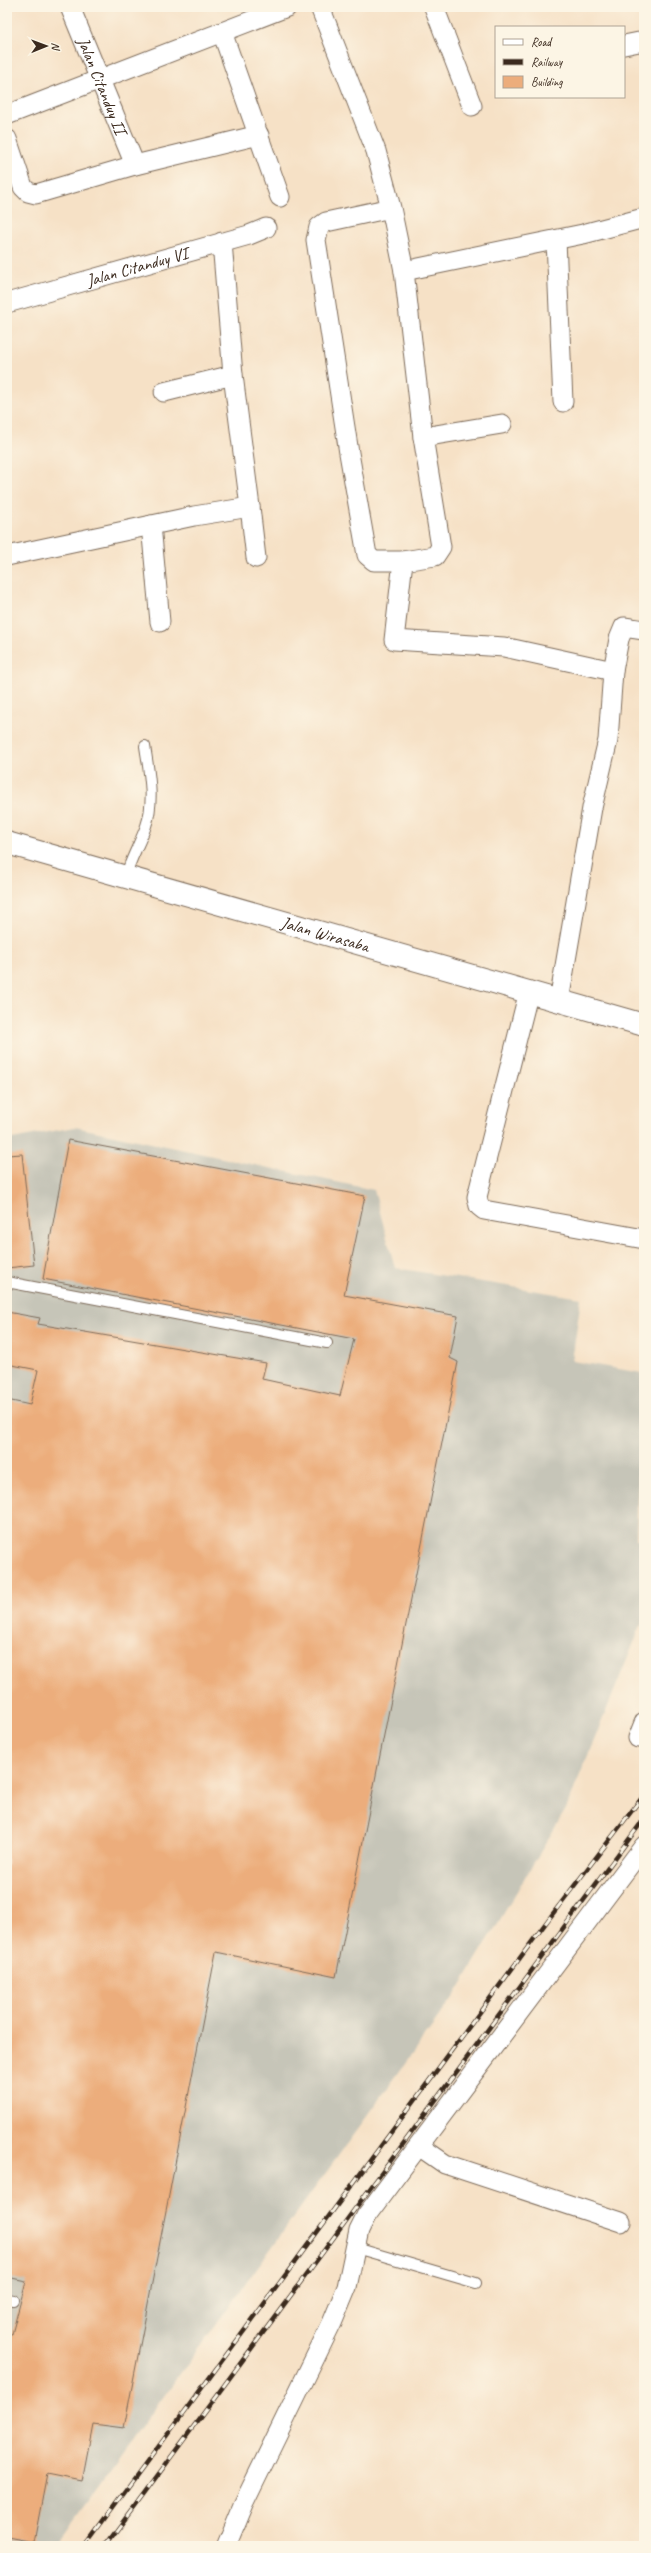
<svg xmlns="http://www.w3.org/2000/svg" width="651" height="2553" font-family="Caveat,sans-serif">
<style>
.industrial{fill:#c6c5b8}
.building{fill:#ecad7c}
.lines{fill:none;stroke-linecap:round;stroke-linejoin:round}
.service-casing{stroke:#7c6a59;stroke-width:12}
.minor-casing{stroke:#7c6a59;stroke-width:21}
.primary-casing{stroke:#7c6a59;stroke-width:24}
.service{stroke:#fff;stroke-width:10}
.minor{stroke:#fff;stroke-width:19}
.primary{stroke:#fff;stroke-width:22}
.rail-casing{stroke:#3b2a1e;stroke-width:4.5}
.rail{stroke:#fcf5e5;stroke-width:3;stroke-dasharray:9;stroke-linecap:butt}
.labels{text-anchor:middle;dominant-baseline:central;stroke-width:3;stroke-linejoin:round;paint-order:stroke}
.street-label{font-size:17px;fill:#3b2a1e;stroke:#fcf5e5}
</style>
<rect width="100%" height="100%" fill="#fcf5e5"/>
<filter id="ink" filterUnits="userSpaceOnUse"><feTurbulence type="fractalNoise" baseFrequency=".025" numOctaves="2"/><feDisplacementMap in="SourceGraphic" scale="8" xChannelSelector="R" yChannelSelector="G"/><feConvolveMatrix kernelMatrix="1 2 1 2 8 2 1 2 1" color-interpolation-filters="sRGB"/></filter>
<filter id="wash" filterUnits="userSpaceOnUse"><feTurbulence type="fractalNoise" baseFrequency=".012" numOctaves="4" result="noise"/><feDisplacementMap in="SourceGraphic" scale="16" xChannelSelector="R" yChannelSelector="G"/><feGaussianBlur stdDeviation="0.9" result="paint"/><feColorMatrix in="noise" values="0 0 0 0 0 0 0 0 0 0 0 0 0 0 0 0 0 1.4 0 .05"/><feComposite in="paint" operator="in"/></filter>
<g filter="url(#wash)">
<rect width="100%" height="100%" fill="#f6e1c6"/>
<path class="industrial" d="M75,1127l299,63 21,78 186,30 -9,63 70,12 -6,166 8,1v78l-78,191 -111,186 -400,551h-48v-1406z"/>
<g id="blocks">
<path class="building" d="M68,1140l297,56 -21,99 114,21 -8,42 8,4 -122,615 -120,-25 -92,476 -31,-4 -11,57 -35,-7 -13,68 -27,-5v-204l5,1 14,-53 -19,-4v-877l23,5 8,-35 -31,-6v-52l33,6 -2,6 228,39 -4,16 78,17 14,-57 -311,-60z
M22,1154l12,111 -27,3v-113z"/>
</g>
</g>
<g filter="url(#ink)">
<use href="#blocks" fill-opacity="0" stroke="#7c6a59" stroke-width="1"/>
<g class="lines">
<g class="service-casing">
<path id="service" d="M126,875c5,-17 14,-32 20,-49 9,-26 3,-53 -1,-80
M7,1282l320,61
M356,2248l120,35
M7,2299l6,1"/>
</g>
<g class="minor-casing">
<g id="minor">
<path id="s1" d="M70,7l65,158"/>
<path d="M320,7l56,144 15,57 13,63 19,166 18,110 -6,9 -32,5h-29l-7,-6 -18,-102 -33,-213 3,-13 7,-5 65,-14"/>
<path d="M434,7l38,99"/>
<path d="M222,32l58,165"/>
<path d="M624,45l20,-4"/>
<path d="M7,115l280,-108"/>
<path d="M7,139l16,48 5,5 8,2 99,-29 124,-30"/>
<path d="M556,240l7,162"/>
<path d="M404,271l179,-37 61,-16"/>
<path id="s2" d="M7,303l242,-68 17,-7"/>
<path d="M164,392l69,-17"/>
<path d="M423,437l79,-13"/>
<path d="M250,507l6,51"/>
<path d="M151,525l9,97"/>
<path d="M7,556l187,-40 56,-9 -17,-132 -11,-133"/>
<path d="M403,561l-9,79 110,7 109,24"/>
<path d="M529,991l-52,206 2,9 5,4 160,29"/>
<path d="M559,1001l33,-193 16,-68 5,-69 6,-32 5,-12 20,3"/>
<path d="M638,1738l6,-15"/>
<path d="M419,2146l26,18 176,58"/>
<path d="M226,2546l17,-41 89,-182 15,-36 12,-57 7,-14 278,-370"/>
</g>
</g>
<g class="primary-casing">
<g id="primary">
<path id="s3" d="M7,843l637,182"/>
</g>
</g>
<use href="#service" class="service"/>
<use href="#minor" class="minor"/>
<use href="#primary" class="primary"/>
<g class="rail-casing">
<path id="rail" d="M85,2546l463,-626 96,-125
M105,2546l539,-727"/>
</g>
<use href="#rail" class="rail"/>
</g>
</g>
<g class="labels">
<g class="street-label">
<text stroke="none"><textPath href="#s1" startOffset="85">Jalan Citanduy II</textPath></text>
<text stroke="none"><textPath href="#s2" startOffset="135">Jalan Citanduy VI</textPath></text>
<text stroke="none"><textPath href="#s3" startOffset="331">Jalan Wirasaba</textPath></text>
</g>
</g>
<rect width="651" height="2553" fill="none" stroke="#fcf5e5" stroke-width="24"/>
<rect x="495" y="26" width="130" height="72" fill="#fcf5e5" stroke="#afa495"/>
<rect x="503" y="39" width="20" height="6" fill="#ffffff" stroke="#afa495"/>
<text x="531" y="46" font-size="12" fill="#3b2a1e">Road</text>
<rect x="503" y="59" width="20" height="6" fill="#3b2a1e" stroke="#afa495"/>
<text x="531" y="66" font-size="12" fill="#3b2a1e">Railway</text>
<rect x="503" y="76" width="20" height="12" fill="#ecad7c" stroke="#afa495"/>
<text x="531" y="86" font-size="12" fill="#3b2a1e">Building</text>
<g transform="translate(46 46) rotate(89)" stroke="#fcf5e5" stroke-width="3" paint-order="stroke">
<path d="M0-3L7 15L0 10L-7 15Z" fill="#3b2a1e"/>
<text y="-6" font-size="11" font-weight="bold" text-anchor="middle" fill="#3b2a1e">N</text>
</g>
</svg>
